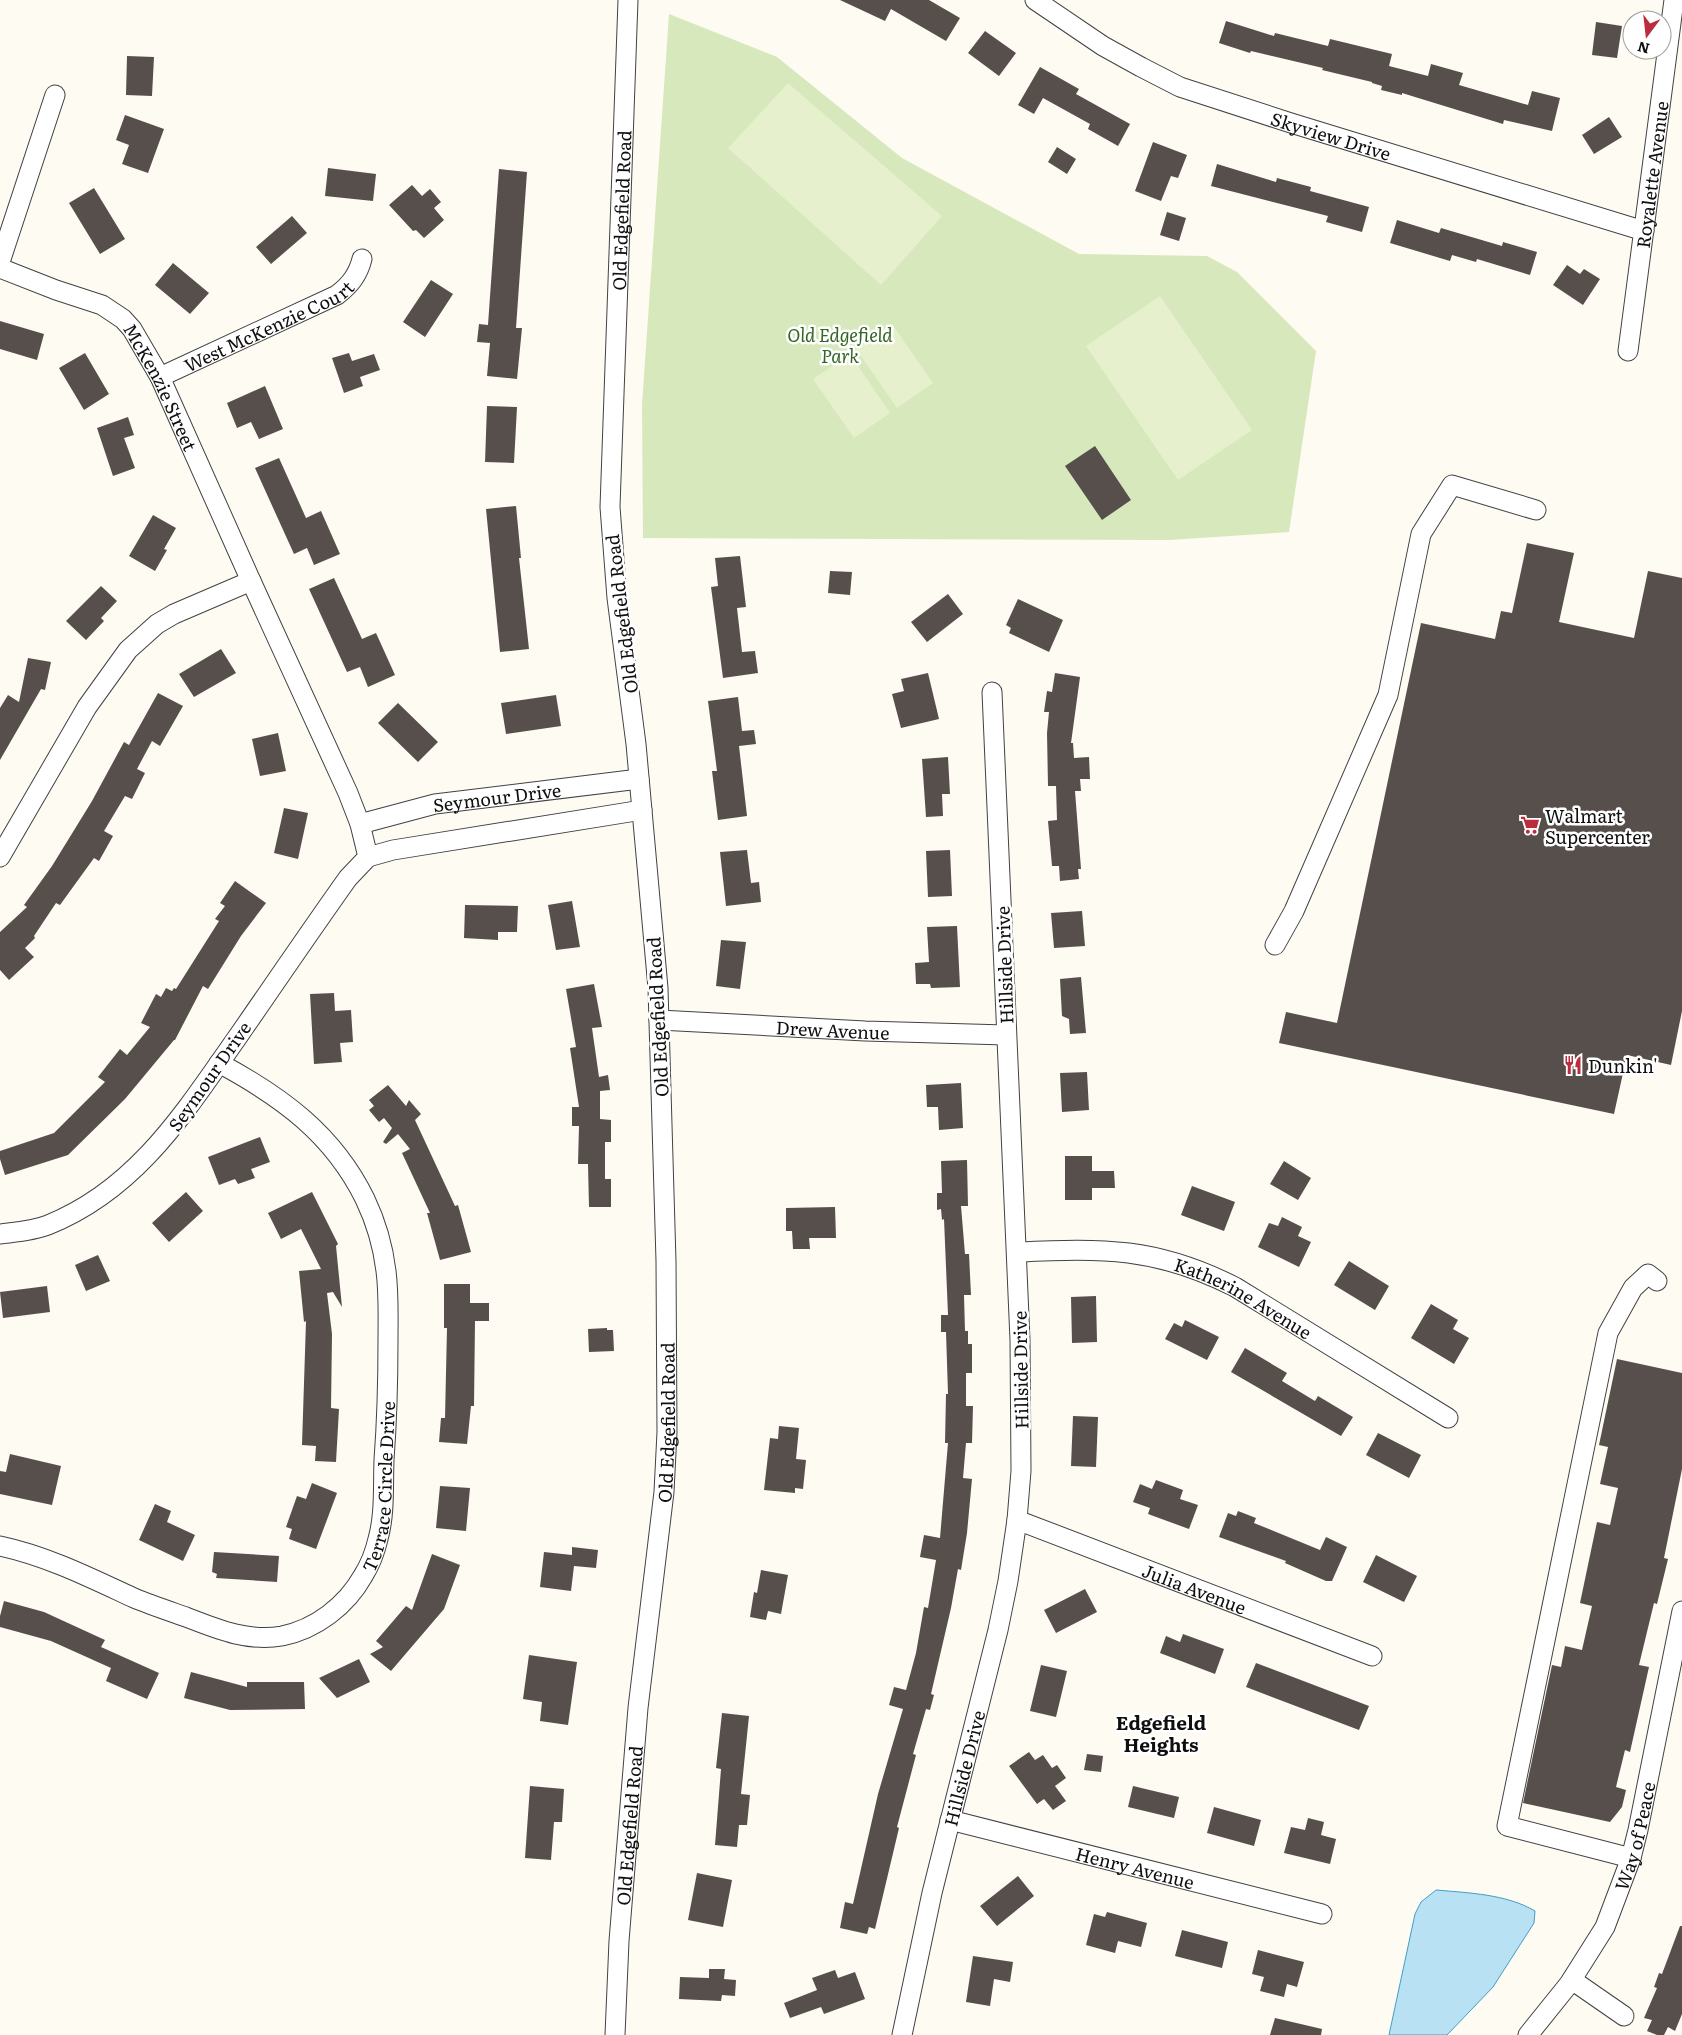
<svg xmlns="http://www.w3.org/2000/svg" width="1682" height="2035" font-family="Literata,serif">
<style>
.green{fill:#d6e8bc}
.pitch{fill:#e6f0cd}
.water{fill:#b8e2f4;stroke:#429cc8}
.building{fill:#574f4c}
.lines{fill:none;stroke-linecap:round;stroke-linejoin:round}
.minor-casing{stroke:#424242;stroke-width:21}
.minor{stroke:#fff;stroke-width:19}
.labels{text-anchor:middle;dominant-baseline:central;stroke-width:5;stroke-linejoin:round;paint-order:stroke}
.street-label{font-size:18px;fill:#0f0f0f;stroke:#fff}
.park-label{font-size:18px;font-style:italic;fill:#346521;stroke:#fff}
.poi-label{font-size:18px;fill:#0f0f0f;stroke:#fff;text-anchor:start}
.neighbourhood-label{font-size:19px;font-weight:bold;fill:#0f0f0f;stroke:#fff}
</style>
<rect width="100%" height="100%" fill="#fefbf2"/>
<path class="green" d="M669,14l108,43 125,101 177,96 128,2 30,16 79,79 -27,181 -120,8 -526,-2 -1,-133z"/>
<path class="pitch" d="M788,83l154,133 -61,69 -153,-137z
M1160,296l92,134 -74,50 -92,-134z
M892,324l41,59 -36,25 -41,-59z
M850,354l40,59 -36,25 -41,-59z"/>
<path class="water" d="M1436,1890c33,3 70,4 99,21l-1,12 -41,64 -46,48h-58l26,-121 6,-12z"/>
<path class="building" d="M840,0h89l31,18 -14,23 -55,-32 -6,12z
M1226,21l48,15 1,-3 53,13 2,-7 62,15 -3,12 39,10 3,-12 32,9 -4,12 69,20 4,-14 28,7 -8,33 -48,-11 -1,4 -101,-31v2l-21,-5 1,-4 -10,-3v-1l-50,-12 1,-2 -72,-17 -1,2 -31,-10z
M1596,22l26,4 -5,32 -25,-3z
M985,31l31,22 -17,23 -31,-23z
M127,56l27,1 -2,39 -26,-1z
M1040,67l39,22 -3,5 54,30 -12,22 -30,-17 2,-5 -47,-26 -9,16 -16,-9z
M125,115l39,14 -16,44 -26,-9 7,-19 -13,-5z
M1609,117l13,20 -28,17 -12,-19z
M1153,142l34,13 -9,23 -7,-2 -10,25 -26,-10z
M1057,147l19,12 -9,15 -19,-12z
M1217,164l59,18 1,-4 34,9 -1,4 59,16 -7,25 -36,-10 2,-6 -117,-30z
M328,168l48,6 -3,27 -48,-5z
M499,169l28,3 -11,156h6l-5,51 -30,-3 3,-33 -13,-1 2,-18 9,1z
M412,185l10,11 8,-7 11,13 -7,6 10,12 -20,18 -8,-8 -3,1 -24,-26z
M94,188l31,51 -25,15 -31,-51z
M1167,212l19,6 -7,23 -19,-6z
M292,216l15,17 -36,31 -15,-17z
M1397,220l42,13 2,-5 61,18 1,-4 34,10 -7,23 -53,-16 -1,3 -24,-7 -2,6 -60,-18z
M173,263l36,30 -19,21 -35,-29z
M1567,265l13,9 4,-5 16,10 -17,26 -30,-20z
M431,280l22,14 -28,43 -22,-15z
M0,321l44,13 -7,26 -37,-11z
M85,353l24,41 -25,16 -25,-42z
M349,353l3,8 22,-7 6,16 -20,7 3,9 -19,7 -12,-35z
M265,386l18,43 -24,10 -8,-17 -14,6 -10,-25z
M487,406l30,1 -3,56 -29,-1z
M128,417l6,18 -10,3 11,30 -22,8 -16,-48z
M1095,446l36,54 -29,20 -37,-54z
M279,458l27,60 15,-7 19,43 -26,11 -7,-17 -13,6 -39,-86z
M516,506l5,52h-2l10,91 -29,3 -14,-143z
M153,515l23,13 -12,21 3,1 -12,21 -26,-15z
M1527,543l47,10 -15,69 75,16 14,-67 34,7v433l-11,54 -44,-10 -13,59 -335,-71 7,-31 51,11 84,-400 74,16 6,-28 11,2z
M740,556l6,51 -9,1 5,44 13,-1 3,22 -35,5 -12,-91 7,-1 -3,-28z
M830,571l22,1 -2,23 -22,-2z
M334,578l28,61 14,-6 19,42 -27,12 -8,-20 -13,5 -38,-83z
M101,586l16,15 -16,17 3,3 -18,19 -20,-19z
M948,594l15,20 -36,28 -16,-20z
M1018,599l45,21 -14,32 -40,-19 2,-5 -5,-3z
M221,649l15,24 -42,24 -15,-23z
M28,658l23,4 -6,28 -4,-1 -41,71v-52l8,-13 11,7z
M928,673l11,46 -38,9 -9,-34 12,-3 -3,-12z
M1055,673l25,4 -9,66h2l1,15 15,-1 1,22h-10l1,12h-6l6,78h-3l1,10 -19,2 -1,-15h-7l-4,-45 9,-1 -1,-34h-8l-1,-53 2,-21h-5l3,-21 5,1z
M158,693l25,13 -23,40 -8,-5 -15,28 8,4 -13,26 -7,-3 -21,35 9,5 -14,25 -5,-3 -34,47 -4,-2 -22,33 1,2 -10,10 9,9 -25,23 -9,-10v-38l27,-25 -3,-2 28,-39 40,-65 32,-59 5,3z
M556,695l5,31 -55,8 -5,-31z
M738,697l4,34 12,-1 2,14 -17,2 8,70 -29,4 -6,-49h5l-9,-70z
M398,703l40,39 -20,20 -40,-39z
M278,733l8,38 -26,5 -8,-37z
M948,757l2,37h-8l1,22 -17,1 -4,-58z
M284,808l24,5 -10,46 -24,-6z
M747,850l4,33 8,-1 2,20 -35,4 -6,-54z
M950,850l2,46 -24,1 -2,-46z
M235,881l31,22 -25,33 -33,53 -5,-3 -28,54h-1l-49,59 -57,56 -63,20 -5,-16v-8l54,-18 51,-51 -7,-5 22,-28 7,6 23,-28 -9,-4 15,-29 5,3 5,-9 6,3 2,-3 2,1 43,-68 -4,-2 10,-13 -5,-3z
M572,901l8,46 -24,3 -8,-45z
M465,905l53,1 -1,26h-19v8l-34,-2z
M1082,911l3,35 -31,2 -3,-35z
M957,926l3,61 -29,1 -1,-4h-14l-1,-21 14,-1 -2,-35z
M721,940l25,2 -6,47 -24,-3z
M1081,977l5,56 -16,1 -1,-15 -7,-3 -2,-37z
M594,984l8,43 -10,1 7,49 9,-2 2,15 -10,1v28l11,1v22h-6v37h6v28h-22l-1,-43h-10l1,-38h-7v-19h7l-9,-59 6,-1 -10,-58z
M334,993l1,18 16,-1 2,32 -13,1 2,19 -28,2 -4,-70z
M1087,1072l2,38 -27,2 -2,-39z
M961,1083l2,45 -24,2 -1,-23h-11l-1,-22z
M388,1085l18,21 3,-6 12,14 -6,6 40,86 3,-1 13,47 -31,8 -13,-47h3l-28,-60 8,-4 -12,-15 -12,10 -3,-2 9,-14 -8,-10 -5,4 -10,-12 5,-4 -5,-6z
M260,1137l10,25 -19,7 4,9 -17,6 -3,-5 -16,6 -11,-28z
M1065,1156h27v15h22l1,17h-23v12h-27z
M967,1160l1,46h-7l4,48h4l2,41h-7l1,36h3v13h4v29h-6v33h7l-1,37h-6l-3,35 9,1 -5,54 -6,37 -3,-1 -7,39 -20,86 3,1 -4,15 -4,-1 -13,45 3,1 -19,72 2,1 -24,101 -6,-2 -2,7 -27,-6 5,-26 8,2 25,-110 25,-85 -14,-4 5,-18 12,3 10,-37 8,-46 4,1 8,-48 -16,-3 4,-22 16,3 8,-95h-3l1,-49h2l-2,-62h-5v-17h7l-4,-96 -2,1 -1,-11 -4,1v-17h5l-1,-32z
M1284,1161l27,17 -13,22 -28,-16z
M1192,1186l43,16 -11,29 -43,-16z
M186,1192l17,19 -34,31 -17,-19z
M312,1192l26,52 -2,2 6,61 -9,-15 -6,1 5,41 -1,74 8,1 -3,53 -21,-1 1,-15 -14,-1 4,-124 -2,1 -5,-51 22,-2 -20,-40 -20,10 -13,-26z
M835,1207l1,31h-27l1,11h-17l-1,-18h-6v-23z
M1282,1217l20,10 -4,9 13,6 -12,25 -41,-20 11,-24 9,3z
M98,1255l12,26 -24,10 -11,-26z
M1349,1261l40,25 -14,24 -41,-25z
M444,1284h26v19h19v18h-14l-1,85h-3l-4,38 -28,-2 2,-24h4l2,-90h-3z
M47,1286l3,26 -47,6 -3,-26z
M1096,1296l1,46 -25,1 -1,-46z
M1431,1304l27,16 -5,9 16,9 -15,26 -43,-26z
M1185,1320l34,17 -12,23 -42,-21 9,-16 8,4z
M607,1328v2h6l1,21 -25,1 -1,-23z
M1245,1348l42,25 -5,8 33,20 3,-5 35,21 -12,19 -110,-64z
M1617,1359l65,14v96l-18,89 4,1 -11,45 -3,-1 -15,62 10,2 -19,85 -5,-2 -9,37 10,3 -4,17 -12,15 -87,-19 29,-138 9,2 4,-21 17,4 10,-44 -12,-3 17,-81 13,3 8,-37 -18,-4 8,-37 -9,-2z
M1073,1416l25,1 -2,50 -25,-1z
M779,1426l20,2 -3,31 10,1 -3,29 -8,-1v5l-31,-3 6,-52 8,1z
M1378,1433l43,22 -12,23 -43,-23z
M10,1454l51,12 -9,39 -52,-11v-23l6,1z
M1156,1480l27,10 -3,9 18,6 -9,24 -41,-15 2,-6 -17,-6 7,-18 12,5z
M312,1483l25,10 -21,56 -27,-10 3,-10 -6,-2 11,-31 9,3z
M440,1486l30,2 -4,43 -30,-3z
M155,1504l16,7 -4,11 28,13 -12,26 -44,-21z
M1238,1511l18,7 -2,5 66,27 6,-13 21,10 -15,34h-6l-41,-18 1,-2 -67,-24 9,-24 8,3z
M572,1547l26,3 -2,18 -22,-2 -3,25 -31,-4 4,-35 28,3z
M214,1552l65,4 -2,26 -61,-4 1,-4 -5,-2z
M432,1554l28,11 -16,44 -53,62 -21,-17 13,-7 -7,-6 30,-35 6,4z
M1376,1555l41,21 -13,26 -41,-20z
M761,1570l27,5 -7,39 -13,-3 -2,9 -16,-3 4,-25 3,1z
M1085,1589l12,23 -41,21 -12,-23z
M4,1601l40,11 61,28 -4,7 58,26 -12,26 -41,-18 5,-13 -60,-27 -51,-14v-11z
M1183,1634l41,15 -9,25 -55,-21 6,-17 14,6z
M529,1655l48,7 -9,63 -28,-4 2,-19 -19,-3z
M359,1659l11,23 -33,16 -18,-20z
M1256,1663l113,43 -10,24 -113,-43z
M1041,1665l26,6 -11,46 -26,-6z
M191,1672l56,15v-5h57l1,27 -75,1 -46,-12z
M722,1713l27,3 -8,78 9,1 -3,30h-8l-2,22 -22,-2 6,-76 -5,-1z
M1029,1752l6,8 8,-5 9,13 5,-3 9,13 -11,8 11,15 -13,9 -9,-11 -7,5 -28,-38z
M1087,1754l16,2 -2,16 -17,-2z
M530,1786l34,3 -2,33h-8l-3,38 -26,-2z
M1133,1786l46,11 -5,21 -46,-11z
M1214,1807l47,13 -7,26 -47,-13z
M1308,1818l16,4 -3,13 15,4 -6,25 -46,-11 7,-26 14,3z
M697,1873l35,7 -9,47 -35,-7z
M1018,1876l16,20 -37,30 -17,-20z
M1107,1912l40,11 -6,24 -23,-6 -3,12 -29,-8 8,-31 11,3z
M1680,1926h2v88l-7,17 -7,-4 -4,8h-7l-10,-4 5,-11 -8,-2 13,-30 -3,-1 5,-14 3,1z
M1182,1930l46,12 -6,26 -47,-12z
M1258,1950l46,12 -7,25 -10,-3 -3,13 -24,-6 4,-14 -12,-3z
M973,1956l40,6 -3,20 -16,-3 -4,27 -24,-4z
M709,1969h16l-1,10 12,1 -1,16 -13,-1 -1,6 -42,-2 1,-22 29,1z
M835,1970l3,8 17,-6 10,27 -41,15 -3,-7 -31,11 -6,-15 33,-13 -5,-12z
M1275,2018l47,11 -1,6h-51z"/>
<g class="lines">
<g class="minor-casing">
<g id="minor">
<path id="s1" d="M1035,0l68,46 38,21 39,20 111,36 353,108"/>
<path d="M0,262l55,-167"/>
<path id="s2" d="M0,268l56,22 46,15 21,14 9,10 28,48 91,204 97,212 12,31 8,33 -20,21c-37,52 -73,105 -109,157 -53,75 -101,154 -191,190 -15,6 -32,7 -48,9"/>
<path id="s3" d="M1628,351l46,-351"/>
<path id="s4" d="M160,377l177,-82c13,-10 21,-20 25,-36"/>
<path id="s5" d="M360,824l75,-20 204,-25"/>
<path d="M0,857l87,-150 41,-57 29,-26 17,-10 77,-33"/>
<path d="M368,857l25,-7 249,-40"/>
<path d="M1275,945l19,-34 94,-216 33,-161 31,-49 84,25"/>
<path id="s6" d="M659,1020l206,11 141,4"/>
<path id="s7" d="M1017,1252c86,-4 139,-5 218,35l213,131"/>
<path id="s8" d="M1017,1520l355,136"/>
<path id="s9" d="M0,1546c47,10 91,32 134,52 17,7 35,13 52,19 31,12 61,25 96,19 34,-7 64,-30 81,-60 7,-11 12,-24 15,-37 7,-25 5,-54 6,-79 3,-40 4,-80 4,-120 0,-23 1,-46 -2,-69 -3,-25 -10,-49 -21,-72 -32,-65 -83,-102 -146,-136"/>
<path id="s10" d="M950,1820l372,94"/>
<path d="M1631,1858l-124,-32 101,-493 25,-45 15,-14 9,7"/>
<path d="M1572,1980l52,36"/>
<path id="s11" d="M615,2035l4,-94 19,-233 26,-216 3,-60 -1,-171 -8,-273 -22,-244 -19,-146 -7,-91 18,-507"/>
<path id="s12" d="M902,2035l30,-142 66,-263 10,-49 9,-61 4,-49 -1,-131 -28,-648"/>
<path id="s13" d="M1528,2035l41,-51 36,-57 26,-69 7,-28 44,-219"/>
</g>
</g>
<use href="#minor" class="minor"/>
</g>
<defs>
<g id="supermarket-bare" transform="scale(1.5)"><path d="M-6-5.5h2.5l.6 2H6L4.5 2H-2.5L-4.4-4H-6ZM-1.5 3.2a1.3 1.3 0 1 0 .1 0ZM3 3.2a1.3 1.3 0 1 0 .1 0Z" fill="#bb2c3c" stroke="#fff" stroke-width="2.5" paint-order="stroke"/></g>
<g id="restaurant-bare" transform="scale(1.5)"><path d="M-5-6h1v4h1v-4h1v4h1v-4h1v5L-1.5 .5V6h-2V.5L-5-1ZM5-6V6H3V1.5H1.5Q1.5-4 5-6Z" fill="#bb2c3c" stroke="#fff" stroke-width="2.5" paint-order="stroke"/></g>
</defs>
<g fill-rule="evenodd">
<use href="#supermarket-bare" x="1530" y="825"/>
<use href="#restaurant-bare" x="1573" y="1065"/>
</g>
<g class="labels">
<g class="street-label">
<text stroke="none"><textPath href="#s1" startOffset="328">Skyview Drive</textPath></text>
<text stroke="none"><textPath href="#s3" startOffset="178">Royalette Avenue</textPath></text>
<text stroke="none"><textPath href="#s11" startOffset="1830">Old Edgefield Road</textPath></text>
<text stroke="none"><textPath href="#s4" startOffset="120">West McKenzie Court</textPath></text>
<text stroke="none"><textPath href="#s2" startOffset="212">McKenzie Street</textPath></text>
<text transform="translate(621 614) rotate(-97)">Old Edgefield Road</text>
<text stroke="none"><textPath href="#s5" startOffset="140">Seymour Drive</textPath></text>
<text transform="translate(1004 965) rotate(-92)">Hillside Drive</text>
<text transform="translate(657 1017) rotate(-93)">Old Edgefield Road</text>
<text stroke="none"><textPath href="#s6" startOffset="174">Drew Avenue</textPath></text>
<text transform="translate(209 1076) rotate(-55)">Seymour Drive</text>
<text stroke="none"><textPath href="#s7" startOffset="236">Katherine Avenue</textPath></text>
<text transform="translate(1020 1370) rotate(-91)">Hillside Drive</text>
<text stroke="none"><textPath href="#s11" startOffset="615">Old Edgefield Road</textPath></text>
<text stroke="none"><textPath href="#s9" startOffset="495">Terrace Circle Drive</textPath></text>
<text stroke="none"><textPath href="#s8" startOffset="190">Julia Avenue</textPath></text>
<text stroke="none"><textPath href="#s12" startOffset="274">Hillside Drive</textPath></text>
<text stroke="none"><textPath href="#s11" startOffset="210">Old Edgefield Road</textPath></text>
<text stroke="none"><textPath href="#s13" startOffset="229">Way of Peace</textPath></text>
<text stroke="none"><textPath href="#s10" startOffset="191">Henry Avenue</textPath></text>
</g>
<g class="park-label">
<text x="840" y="334">Old Edgefield<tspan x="840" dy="21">Park</tspan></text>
</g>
<g class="poi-label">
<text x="1545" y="815">Walmart<tspan x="1545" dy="21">Supercenter</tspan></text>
<text x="1588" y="1065">Dunkin'</text>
</g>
<g class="neighbourhood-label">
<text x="1161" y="1722">Edgefield<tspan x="1161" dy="22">Heights</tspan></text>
</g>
</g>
<g transform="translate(1647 35) rotate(195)"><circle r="24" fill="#ffffff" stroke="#9f9f9f"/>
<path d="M0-4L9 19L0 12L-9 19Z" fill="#bb2c3c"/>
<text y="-8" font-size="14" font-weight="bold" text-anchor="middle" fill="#0f0f0f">N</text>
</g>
</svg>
